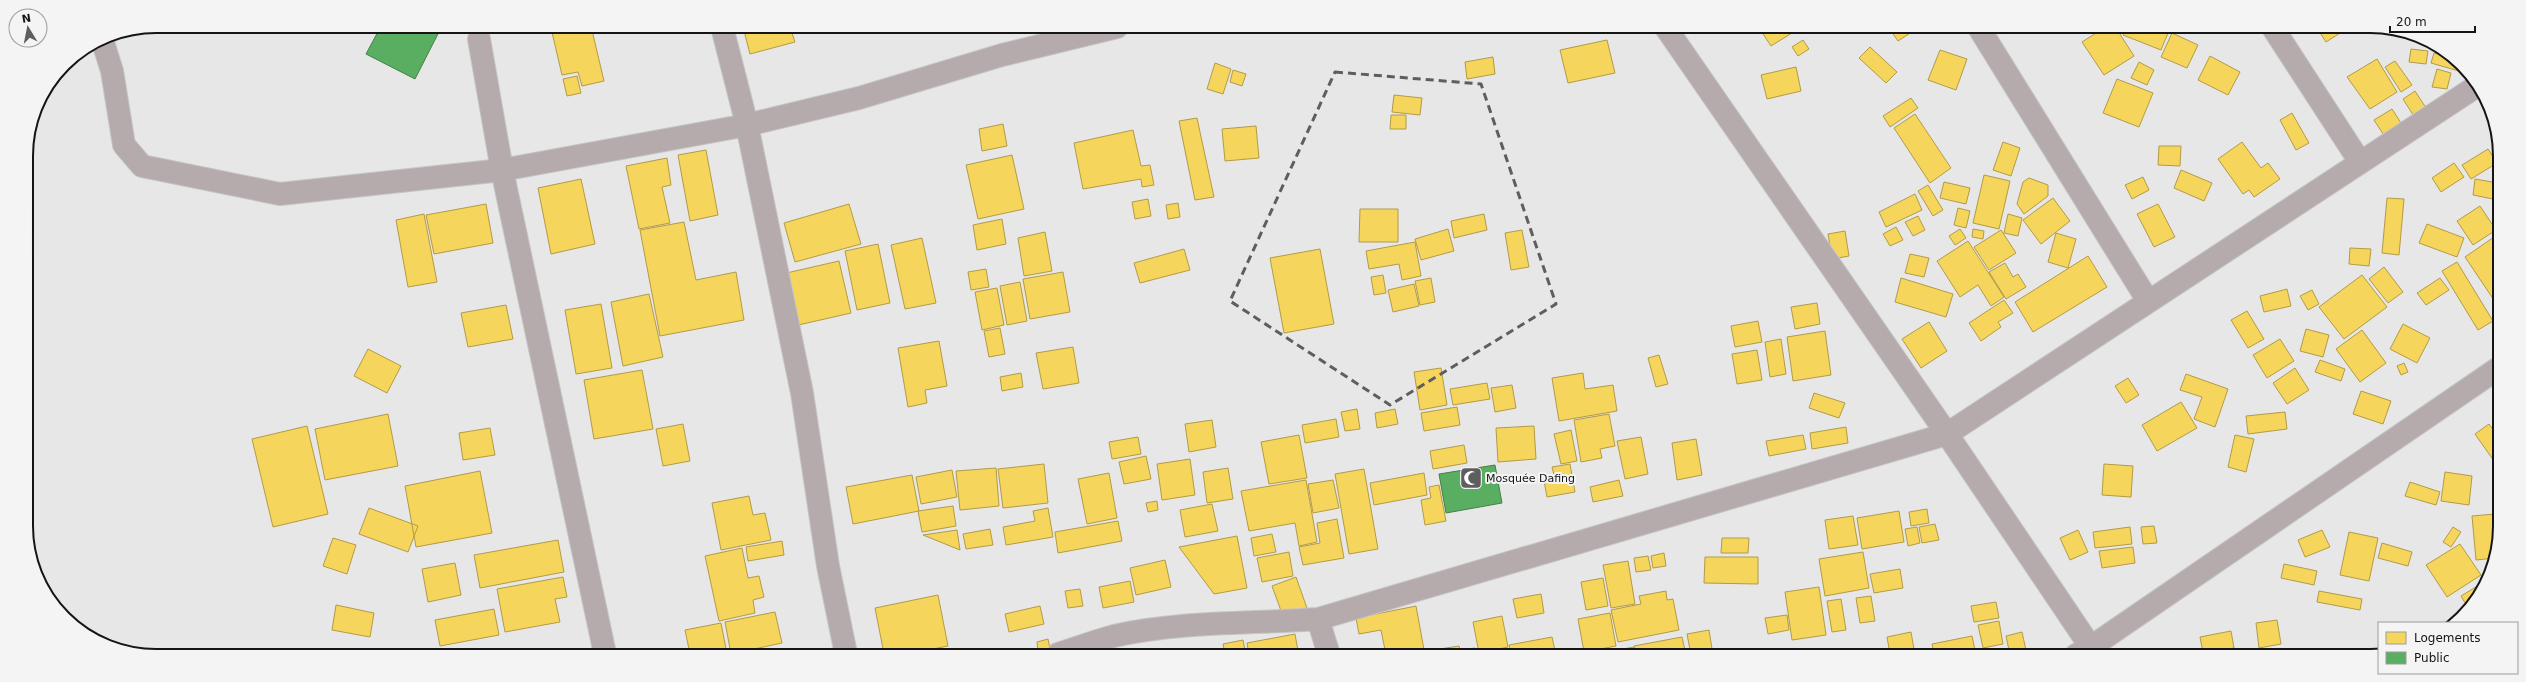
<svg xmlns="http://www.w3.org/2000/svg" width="2526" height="682" font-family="'DejaVu Sans',sans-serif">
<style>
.homes{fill:#f6d55c;stroke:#b29b47}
.public{fill:#5aae61;stroke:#45804a}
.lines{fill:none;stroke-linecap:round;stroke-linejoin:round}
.minor-casing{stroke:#c5c5c5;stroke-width:24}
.minor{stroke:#b6abac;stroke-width:22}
.marked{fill:none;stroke:#5e5e5e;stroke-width:3;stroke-dasharray:8 5;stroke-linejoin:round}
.labels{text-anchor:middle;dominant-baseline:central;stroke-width:4;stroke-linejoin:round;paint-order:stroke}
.poi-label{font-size:11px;fill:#151515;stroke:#f4f4f5;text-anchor:start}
.rim{fill:none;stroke:#151515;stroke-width:2}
</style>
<rect width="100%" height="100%" fill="#e7e7e7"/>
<path class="homes" d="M558,26h33l13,55 -22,5 -4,-14 -16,3 -11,-47z
M743,27h47l5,15 -45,12z
M1766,28h34l-29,18 -10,-15z
M1889,28h29l-20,13z
M2104,28h12l18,28 -30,19 -22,-33z
M2126,28h29l13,5 -7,17 -38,-15z
M2317,28h31l-22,14z
M2172,33l26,12 -11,23 -26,-11z
M1607,40l8,33 -47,10 -8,-33z
M1803,40l6,9 -11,7 -6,-9z
M1870,47l27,25 -11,11 -27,-25z
M2411,49l17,2 -2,13 -17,-2z
M1940,50l27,9 -11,31 -28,-10z
M2434,53l21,6 14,15 -38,-11z
M2210,56l30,16 -12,23 -30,-15z
M1493,57l2,17 -28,5 -2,-17z
M2377,59l20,33 -27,17 -23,-32z
M2395,61l17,24 -11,7 -16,-25z
M2139,62l15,8 -7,15 -16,-7z
M1215,63l16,6 -8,25 -16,-5z
M1796,67l5,24 -34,8 -6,-24z
M2437,69l14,4 -4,16 -15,-2z
M1233,70l13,4 -4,12 -12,-4z
M577,76l4,17 -14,3 -4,-17z
M2117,79l36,14 -14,34 -36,-14z
M2415,91l13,20 -13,7 -12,-19z
M1394,95l28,3 -2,17 -28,-3z
M1911,98l7,10 -28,19 -7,-11z
M2392,109l11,17 -18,11 -11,-17z
M2292,113l17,30 -13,7 -16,-30z
M1915,114l36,54 -21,15 -36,-55z
M1391,115h15v14h-16z
M1197,118l17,79 -19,3 -16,-79z
M1003,124l4,22 -25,5 -3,-22z
M1256,126l3,32 -34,3 -3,-32z
M1133,130l8,36 9,-1 4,20 -12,2 -1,-8 -58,10 -9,-46z
M2003,142l17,6 -9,28 -18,-6z
M2242,142l19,26 7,-5 12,16 -26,18 -5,-7 -6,4 -25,-35z
M2159,146h22l-1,20 -22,-1z
M2488,149l9,14 -26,16 -9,-14z
M706,150l12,65 -28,6 -12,-66z
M1012,155l12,54 -46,10 -12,-54z
M667,158l4,27 -9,2 8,36 -31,6 -13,-63z
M2454,163l10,14 -23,15 -9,-14z
M2181,170l31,13 -8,18 -30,-13z
M1984,175l26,6 -11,48 -26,-6z
M2143,177l6,13 -17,9 -7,-14z
M2029,178l19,7v11l-24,18 -7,-10 6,-22z
M581,179l14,65 -44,10 -13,-66z
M2475,179l23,4v17l-25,-5z
M1944,182l26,6 -4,16 -26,-6z
M1928,185l15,25 -10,6 -15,-25z
M1915,194l7,16 -36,17 -7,-15z
M2053,198l17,23 -29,23 -18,-24z
M2387,198l17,1 -5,56 -17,-2z
M1148,199l3,17 -16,3 -3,-17z
M1178,203l2,14 -12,2 -2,-14z
M486,204l7,39 -59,11 -8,-39z
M849,204l12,40 -66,18 -11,-39z
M2158,204l17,33 -21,10 -17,-33z
M2480,206l16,24 -23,15 -16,-24z
M1958,208l12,3 -4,17 -12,-3z
M1360,209h38v33h-39z
M424,214l13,68 -29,5 -12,-67z
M1484,214l3,16 -33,8 -3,-17z
M2008,214l14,4 -4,18 -14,-3z
M1918,216l7,14 -12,6 -8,-14z
M1002,219l4,25 -29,6 -4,-25z
M684,222l12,58 40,-8 8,48 -84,16 -20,-106z
M2427,224l37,14 -7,19 -38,-14z
M1896,227l7,13 -13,6 -7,-12z
M1448,229l6,22 -33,9 -6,-21z
M1960,229l6,9 -11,7 -6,-9z
M1973,229l11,2 -1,8 -11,-2z
M1522,230l7,37 -18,3 -6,-37z
M2001,230l15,23 -27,17 -15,-23z
M1845,231l4,25 -17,3 -4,-25z
M1045,232l7,39 -28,5 -6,-38z
M2056,233l20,6 -8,29 -20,-6z
M2497,235l1,1v70l-33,-49z
M922,238l14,65 -31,6 -14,-64z
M1968,241l36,56 -13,9 -13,-21 -18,12 -23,-36z
M1415,242l6,34 -19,4 -3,-16 -30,5 -3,-18z
M878,244l12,59 -33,7 -12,-59z
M2350,248l21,1 -2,17 -20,-2z
M1184,249l6,21 -50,13 -6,-20z
M1320,249l14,75 -50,9 -14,-75z
M1910,254l19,4 -5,19 -19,-4z
M2088,256l19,31 -74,45 -18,-30z
M839,261l12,52 -57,13 -12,-52z
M2457,262l36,59 -15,9 -36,-59z
M2005,263l8,14 5,-3 8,13 -20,12 -17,-27z
M2384,267l19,25 -15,11 -19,-24z
M986,269l3,18 -18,3 -3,-18z
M1063,272l7,40 -40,7 -7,-40z
M1383,275l3,18 -12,2 -3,-18z
M2362,275l25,32 -43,32 -25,-32z
M1431,278l4,24 -15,3 -5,-24z
M1901,278l52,16 -7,23 -51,-15z
M2440,278l9,12 -23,15 -9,-12z
M1020,282l7,39 -20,4 -7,-39z
M1414,284l5,22 -26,6 -5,-22z
M997,288l7,37 -22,5 -7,-38z
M2287,289l4,17 -27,6 -4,-16z
M2312,290l7,14 -11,6 -8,-14z
M649,294l14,63 -40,9 -12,-64z
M2004,300l9,13 -15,9 3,5 -20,14 -12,-18z
M1817,303l3,21 -25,5 -4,-22z
M601,304l11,64 -36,6 -11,-64z
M506,305l7,34 -45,8 -7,-34z
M2247,311l17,28 -16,9 -17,-28z
M1758,321l4,21 -27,5 -4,-21z
M1929,322l18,29 -26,17 -19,-29z
M2403,324l27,14 -13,25 -27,-14z
M1000,328l5,26 -16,3 -5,-26z
M2306,329l23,6 -6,22 -23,-6z
M2362,330l24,33 -26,19 -24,-33z
M1825,331l6,44 -38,6 -6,-44z
M1781,339l5,35 -16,3 -5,-35z
M2280,339l14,22 -27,17 -14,-23z
M939,341l8,45 -22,4 2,13 -19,4 -10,-59z
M1073,347l6,36 -36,6 -7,-36z
M368,349l33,17 -14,27 -33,-17z
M1757,350l5,30 -25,4 -5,-30z
M1659,355l9,29 -12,3 -8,-29z
M2320,360l25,9 -4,12 -26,-9z
M2404,363l4,9 -7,3 -4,-9z
M1441,368l6,37 -27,5 -6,-38z
M2295,368l14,22 -22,14 -14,-21z
M642,370l11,59 -59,10 -10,-59z
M1021,373l2,14 -21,4 -2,-14z
M1583,373l2,16 28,-4 4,26 -58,10 -7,-43z
M2186,374l42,15 -13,38 -21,-8 8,-22 -22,-7z
M2128,378l11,17 -13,8 -11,-17z
M1487,383l3,16 -37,6 -3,-16z
M1512,385l4,23 -21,4 -4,-24z
M2361,391l30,10 -8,23 -30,-10z
M1814,393l31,10 -6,15 -30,-10z
M2181,402l16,26 -40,23 -15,-26z
M1457,407l3,18 -36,6 -3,-18z
M1357,409l3,20 -15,2 -4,-19z
M1395,409l3,15 -21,4 -2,-15z
M2285,412l2,17 -39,5 -2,-18z
M388,414l10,52 -73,14 -10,-51z
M1609,414l6,32 -15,3 2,9 -21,4 -7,-42z
M1336,419l3,18 -34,6 -3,-18z
M1212,420l4,27 -27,5 -4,-28z
M683,424l7,37 -27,5 -7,-37z
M2489,424l8,11v24l-3,2 -19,-27z
M307,426l21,88 -55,13 -21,-88z
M1534,426l2,33 -38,3 -2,-34z
M1846,427l2,16 -36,6 -2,-16z
M490,428l5,27 -32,5 -4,-27z
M1571,430l6,31 -16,3 -7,-30z
M1299,435l8,43 -38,6 -8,-42z
M1803,435l3,14 -37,7 -3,-15z
M2235,435l19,4 -8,33 -18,-5z
M1138,437l3,17 -29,5 -3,-17z
M1641,437l7,37 -23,5 -8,-38z
M1696,439l6,36 -25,5 -5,-37z
M1464,445l3,18 -34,6 -3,-18z
M1146,456l5,23 -27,5 -5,-22z
M1190,459l5,36 -33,5 -5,-36z
M1044,464l4,39 -45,5 -5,-39z
M1570,464l5,28 -28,5 -3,-16 11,-2 -3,-12z
M2104,464l29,2 -2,31 -29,-2z
M996,468l3,38 -39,4 -4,-39z
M1228,468l5,31 -26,4 -4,-31z
M1364,469l14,80 -29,5 -14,-80z
M952,470l5,27 -36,7 -5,-27z
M480,471l12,62 -76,14 -11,-61z
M2445,472l27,4 -3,29 -28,-4z
M1109,473l8,45 -30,6 -9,-45z
M1424,473l3,22 -53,10 -4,-22z
M912,475l7,36 -66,13 -7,-37z
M1306,480l11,62 -18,4 -4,-23 -46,8 -8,-40z
M1333,480l6,28 -26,5 -5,-29z
M1619,480l4,16 -30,6 -3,-15z
M2410,482l30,10 -4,13 -31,-9z
M1439,485l7,36 -21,4 -4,-25 10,-2 -2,-11z
M749,496l4,19 12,-2 6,27 -50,10 -9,-47z
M1157,501l1,9 -10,2 -2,-9z
M1212,504l6,27 -33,6 -5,-27z
M953,506l3,20 -34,6 -4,-21z
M369,508l49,18 -10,26 -49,-18z
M1048,508l5,29 -47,8 -3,-18 32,-6 -2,-10z
M1927,509l2,14 -18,3 -2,-14z
M1899,511l5,31 -42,7 -5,-31z
M2495,514l2,37 -2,7 -19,2 -4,-44z
M1853,516l5,29 -29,4 -4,-29z
M1337,519l7,39 -41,7 -4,-18 21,-4 -3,-20z
M1118,521l4,20 -64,12 -3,-21z
M1935,524l4,16 -17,3 -3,-16z
M2154,526l3,17 -14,1 -2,-17z
M1917,527l3,16 -12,3 -3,-17z
M2130,527l2,17 -37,4 -2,-16z
M2453,527l8,5 -10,15 -8,-5z
M990,529l3,16 -27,4 -3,-15z
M957,530l3,20 -37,-15z
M2078,530l10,22 -18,8 -10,-22z
M2322,530l8,17 -25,10 -7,-17z
M2349,532l29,6 -9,43 -29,-6z
M1272,534l4,18 -22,4 -3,-18z
M1237,536l10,52 -33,6 -35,-47z
M333,538l23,7 -9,29 -24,-8z
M1722,538h27l-1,15h-27z
M558,540l6,32 -84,16 -6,-33z
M782,541l2,14 -36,6 -2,-14z
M2382,543l30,9 -4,14 -30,-8z
M2460,544l21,31 -34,22 -21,-32z
M2133,547l2,16 -33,5 -3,-17z
M742,548l6,30 11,-2 5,21 -11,3 2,13 -36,8 -14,-65z
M1289,552l4,24 -31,6 -5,-24z
M1863,552l6,36 -44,8 -6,-37z
M1664,553l2,13 -13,2 -2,-12z
M1648,556l3,14 -15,2 -2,-14z
M1705,557h53v27l-54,-1z
M1165,560l6,27 -35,8 -6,-27z
M1628,561l7,43 -24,4 -8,-43z
M455,563l6,32 -33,7 -6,-33z
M2284,564l33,7 -3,14 -33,-7z
M1900,569l3,19 -29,5 -4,-19z
M563,577l4,20 -12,2 5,23 -55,10 -8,-43z
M1296,577l12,34 -24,8 -12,-33z
M1603,578l5,28 -22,4 -5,-28z
M1130,581l4,21 -31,6 -4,-21z
M2484,582l-2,9 -14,17 -7,-12z
M1819,587l7,48 -34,5 -7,-48z
M1080,589l3,17 -15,2 -3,-17z
M1666,591l1,9 6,-1 6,31 -61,12 -7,-32 30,-6 -2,-8z
M2319,591l43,8 -2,11 -43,-8z
M1541,594l3,19 -27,5 -4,-19z
M938,595l10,51 -41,8h-23l-9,-46z
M1871,596l4,25 -15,2 -4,-25z
M1841,599l5,31 -14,2 -5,-31z
M1996,602l3,16 -25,4 -3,-16z
M336,605l38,8 -4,24 -38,-7z
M1040,606l4,18 -35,8 -4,-18z
M1416,606l9,49h-39l-5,-25 -22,4 -3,-16z
M494,609l5,26 -59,11 -5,-26z
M775,612l7,31 -51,11 -6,-32z
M1610,613l6,33 -32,6 -6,-33z
M1787,615l2,15 -21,4 -3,-16z
M1502,616l6,31 -29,6 -6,-31z
M2277,620l4,24 -22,4 -3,-25z
M1999,621l4,23 -20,4 -5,-23z
M721,623l6,31h-37l-5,-24z
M1709,630l4,25h-22l-4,-21z
M2231,631l3,17 -31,5 -3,-16z
M1911,632l3,17 -24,5 -3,-17z
M2022,632l5,23h-17l-4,-19z
M1295,634l3,17 -20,4h-29l-2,-12z
M1972,636l4,19h-42l-2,-11z
M1552,637l4,18h-45l-2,-10z
M1682,637l4,18h-50l-2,-9z
M1048,639l2,10 -12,3 -1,-10z
M1243,640l3,15h-21l-2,-11z
M1459,646l1,4 15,-2 1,7h-49v-4z
M1634,647l1,8h-17l-1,-5z
M2156,650h37v6h-38z"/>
<path class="public" d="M381,26h61l-27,53 -49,-25z
M1495,465l7,38 -56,10 -7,-39z"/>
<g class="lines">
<g class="minor-casing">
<path id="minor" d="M722,27l25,98 55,268 26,173 18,88
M1666,28l281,406 149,221
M1979,28l169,273
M2273,28l87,134
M102,39l10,32 12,74 18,21 138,28 222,-24 245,-45 112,-27 143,-43 115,-28
M479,39l23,131 103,484
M1318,619l11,36
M1058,654c19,-6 37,-13 56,-18 67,-15 136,-12 204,-17l629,-185 530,-348
M2076,655l15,-8 406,-278"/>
</g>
<use href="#minor" class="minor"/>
</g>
<path class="marked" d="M1335,72l146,12 75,220 -166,101 -160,-104z"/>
<defs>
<g id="mosque-square" transform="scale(1.15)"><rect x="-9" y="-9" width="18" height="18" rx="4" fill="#5e5e5e" stroke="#f4f4f5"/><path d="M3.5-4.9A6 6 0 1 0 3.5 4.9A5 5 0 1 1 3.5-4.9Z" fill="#fff"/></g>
</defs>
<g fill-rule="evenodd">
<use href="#mosque-square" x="1471" y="478"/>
</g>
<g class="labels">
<g class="poi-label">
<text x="1486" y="478">Mosquée Dafing</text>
</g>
</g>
<path d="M0 0H2526V682H0ZM156 33H2370A123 123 0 0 1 2493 156V526A123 123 0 0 1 2370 649H156A123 123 0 0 1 33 526V156A123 123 0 0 1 156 33Z" fill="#f4f4f5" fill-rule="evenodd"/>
<path class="rim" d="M156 33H2370A123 123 0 0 1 2493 156V526A123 123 0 0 1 2370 649H156A123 123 0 0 1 33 526V156A123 123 0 0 1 156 33Z"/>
<rect x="2378" y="622" width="140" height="52" fill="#f4f4f5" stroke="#9b9b9b"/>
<rect x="2386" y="632" width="20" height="12" fill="#f6d55c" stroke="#9b9b9b"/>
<text x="2414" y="642" font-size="12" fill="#151515">Logements</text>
<rect x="2386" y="652" width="20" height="12" fill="#5aae61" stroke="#9b9b9b"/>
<text x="2414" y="662" font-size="12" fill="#151515">Public</text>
<g transform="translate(28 28) rotate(350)"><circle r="19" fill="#f4f4f5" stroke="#9b9b9b"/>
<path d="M0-3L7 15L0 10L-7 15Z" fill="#5e5e5e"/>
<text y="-6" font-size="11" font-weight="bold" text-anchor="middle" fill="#151515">N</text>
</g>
<path d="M2390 26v6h85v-6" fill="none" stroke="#151515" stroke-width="2"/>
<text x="2396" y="26" font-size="12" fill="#151515" stroke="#f4f4f5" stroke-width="3" paint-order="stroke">20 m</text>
</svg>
